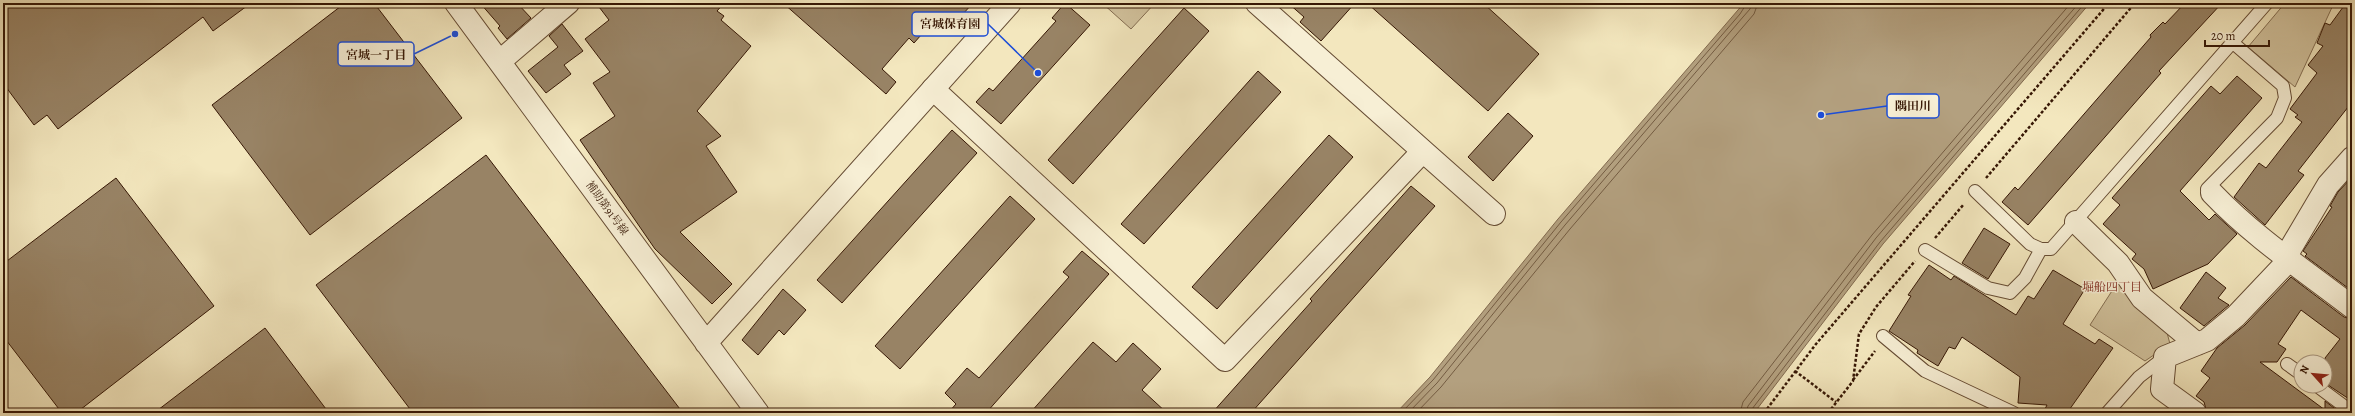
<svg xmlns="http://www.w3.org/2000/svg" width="2355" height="416" font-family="Alegreya,'Noto Serif JP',serif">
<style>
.green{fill:#d3c49f;stroke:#846e52}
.water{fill:#b3a07f;stroke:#81694e}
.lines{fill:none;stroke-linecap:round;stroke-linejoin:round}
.shore{stroke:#745c42;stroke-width:1}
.building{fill:#988365;stroke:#361705}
.service-casing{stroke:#654b33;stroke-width:14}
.minor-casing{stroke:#654b33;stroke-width:24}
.tertiary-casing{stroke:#654b33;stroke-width:24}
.path{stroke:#361705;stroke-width:2.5;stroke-dasharray:3 2;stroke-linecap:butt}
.service{stroke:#f7efd5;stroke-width:12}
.minor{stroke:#f7efd5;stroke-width:22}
.tertiary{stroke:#f7efd5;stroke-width:22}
.labels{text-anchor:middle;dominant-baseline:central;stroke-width:3;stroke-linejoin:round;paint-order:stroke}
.street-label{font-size:11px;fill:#361705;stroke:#f7efd5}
.neighbourhood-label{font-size:12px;fill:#7a1f14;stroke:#f7efd5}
.leader{fill:none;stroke:#1d4ed8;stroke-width:1.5}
.callout-dot{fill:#1d4ed8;stroke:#f7efd5;stroke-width:1.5}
.callout{fill:#f7efd5;stroke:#1d4ed8;stroke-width:1.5}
.callout-label{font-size:12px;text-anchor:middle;font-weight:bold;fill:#361705}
</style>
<rect width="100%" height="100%" fill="#f3e7be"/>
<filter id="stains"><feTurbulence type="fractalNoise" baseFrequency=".005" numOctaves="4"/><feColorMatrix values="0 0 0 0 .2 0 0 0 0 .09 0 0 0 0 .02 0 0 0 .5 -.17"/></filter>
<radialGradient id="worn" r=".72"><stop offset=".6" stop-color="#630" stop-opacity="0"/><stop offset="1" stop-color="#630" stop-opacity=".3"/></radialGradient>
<path class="green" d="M1102,3h53l-24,26z
M2285,3h49l-39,84 -47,-40z
M2119,280l46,45 5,19 -25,17 -55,-36z"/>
<path class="water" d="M1744,3h346l-207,241 -129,169h-358l34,-36 128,-158z"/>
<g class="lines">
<path class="shore" d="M1401,413l32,-33 128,-158 179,-208 7,-11
M1408,413l29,-30 128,-158 178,-208 7,-8 2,-6
M1416,413l25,-26 129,-158 184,-215 4,-11
M1740,413l3,-11 129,-167 199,-232
M1746,413l2,-7 128,-168 203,-235
M1751,413l1,-4 128,-167 205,-239"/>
</g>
<path class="building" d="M3,3h248l-38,28 -10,-14 -145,112 -11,-14 -13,10 -31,-42z
M345,3h29l88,115 -152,117 -98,-130z
M480,3h37l14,15 -24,21 -9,-11 2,-2z
M596,3h128l-7,8 7,5 -3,4 30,26 -54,65 24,25 -15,10 31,46 -57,40 52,52 -20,20 -57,-55 -75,-109 35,-24 -22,-33 17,-11 -25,-33 24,-19z
M783,3h190l-23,25 -13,-11 -23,26 -5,-5 -27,31 14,13 -10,12z
M1065,3l25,22 -89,99 -25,-22 13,-14 4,3 63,-70 -4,-3z
M1288,3h67l-34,38 -21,-19 4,-5z
M1367,3h116l56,51 -51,57z
M2185,3h37l-63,68 2,2 -133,152 -26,-23 13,-15 3,3 133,-153 -1,-2 13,-13 2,2z
M2346,3h6v99l-54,69 6,4 -39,50 -31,-28 25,-34 7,5 36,-46 -7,-5 3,-2 -8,-6 27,-36 -9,-8 15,-19 -6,-3 8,-20 5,2z
M1184,8l25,23 -136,153 -25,-24z
M562,24l21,27 -19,14 7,9 -25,19 -18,-22 30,-24 -9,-11z
M1258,71l23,21 -137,152 -23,-20z
M2237,76l25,22 -82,93 29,29 6,-6 22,20 -29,30 -55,25 -9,-20 -12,-10 4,-5 -33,-30 17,-19 -8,-7 99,-112 9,8z
M1508,113l25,23 -40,45 -25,-24z
M952,130l25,23 -135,150 -25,-23z
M1329,135l24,22 -136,152 -25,-22z
M486,155l197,258h-270l-97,-128z
M2352,177v114l-47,-35 2,-2 -4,-3 29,-44 -2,-1 8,-14z
M116,178l98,128 -138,107h-14l-59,-77v-72z
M1411,186l24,20 -184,207h-39l100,-112 -2,-2z
M1010,196l25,23 -135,150 -25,-23z
M1984,228l26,16 -22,35 -26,-16z
M1082,251l27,23 -123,139h-38l8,-9 -11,-11 22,-25 12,10 90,-101 -6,-5z
M1929,265l22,15 3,-4 62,39 12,-19 6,3 19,-29 32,19 -22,35 32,20 4,-5 14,9 -46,65h-24l4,-8 -29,-2 2,-26 -58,-40 -7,12 -6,-2 -11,19 -21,-13 1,-3 -29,-19 22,-35 -3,-1z
M2206,272l20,16 -8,10 11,7 -25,21 -24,-18z
M2291,277l53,40 8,2v82l-27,-18v-25l15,-19 -39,-29 -23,34 8,5 -9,13h-17l65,48v-9l9,7 -3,5h-124l-3,-11 -8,-6 14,-18 -9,-7 16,-23 28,-23z
M783,289l23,21 -22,25 -5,-5 -21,25 -16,-15z
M265,328l64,85h-175z
M1093,342l23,20 17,-19 28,26 -19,21 25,23h-137z"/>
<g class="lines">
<g class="service-casing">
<path id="service" d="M1975,191l55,53 11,5h10l216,-246
M2212,193l-5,-4 70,-71 8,-20 -2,-12 -51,-44
M1925,250l63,38 22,5 15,-15 16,-29
M1883,336l42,35 89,42
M2287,364l14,10
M2317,386l35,26
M2107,413l32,-36 26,-20"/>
</g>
<g class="minor-casing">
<path id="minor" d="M500,61l68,-58
M933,89l292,271 198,-209 -166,-148
M1423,151l71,63
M2212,193c42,44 92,77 140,114
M2076,222l42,41 24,35 55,46
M2286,256l42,-71 24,-27
M2195,413l-33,-24 3,-32 42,-17 29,-24 54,-57"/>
</g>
<g class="tertiary-casing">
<path id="tertiary" d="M456,3l302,410
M706,343l304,-340"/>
</g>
<path class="path" d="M1986,178l149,-175
M1935,238l29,-34
M1795,371l41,31
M1853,380l22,-29
M1764,413l52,-69 293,-341
M1828,413l25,-32 6,-47 17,-27 39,-46"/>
<use href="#service" class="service"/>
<use href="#minor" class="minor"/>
<use href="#tertiary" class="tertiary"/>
</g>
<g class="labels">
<g class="street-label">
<text transform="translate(607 208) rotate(54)">補助第91号線</text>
</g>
<g class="neighbourhood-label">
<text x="2112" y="287">堀船四丁目</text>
</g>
</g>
<path class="leader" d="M1038 73L988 24M455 34L414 54M1821 115L1887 106"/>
<g class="callout-dot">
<circle cx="1038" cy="73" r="4"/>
<circle cx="455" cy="34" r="4"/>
<circle cx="1821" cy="115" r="4"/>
</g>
<g class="callout">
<rect x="912" y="12" width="76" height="24" rx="4"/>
<rect x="338" y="42" width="76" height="24" rx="4"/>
<rect x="1887" y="94" width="52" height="24" rx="4"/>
</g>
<g class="callout-label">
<text x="950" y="28">宮城保育園</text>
<text x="376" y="59">宮城一丁目</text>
<text x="1913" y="110">隅田川</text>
</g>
<rect width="2355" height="416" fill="none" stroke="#f3e7be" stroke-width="16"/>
<rect x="4" y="4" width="2347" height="408" fill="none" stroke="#361705" stroke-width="2"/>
<rect x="8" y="8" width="2339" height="400" fill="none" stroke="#361705"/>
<g transform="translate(2313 374) rotate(297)"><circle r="19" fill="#f7efd5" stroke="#aa9982"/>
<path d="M0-3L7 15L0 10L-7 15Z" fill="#8f2418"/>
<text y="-6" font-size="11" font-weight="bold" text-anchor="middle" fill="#361705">N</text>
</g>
<path d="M2205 40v6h64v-6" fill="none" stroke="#361705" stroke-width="2"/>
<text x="2211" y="40" font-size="12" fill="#361705" stroke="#f7efd5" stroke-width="3" paint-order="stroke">20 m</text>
<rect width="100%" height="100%" filter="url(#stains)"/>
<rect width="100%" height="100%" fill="url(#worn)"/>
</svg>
